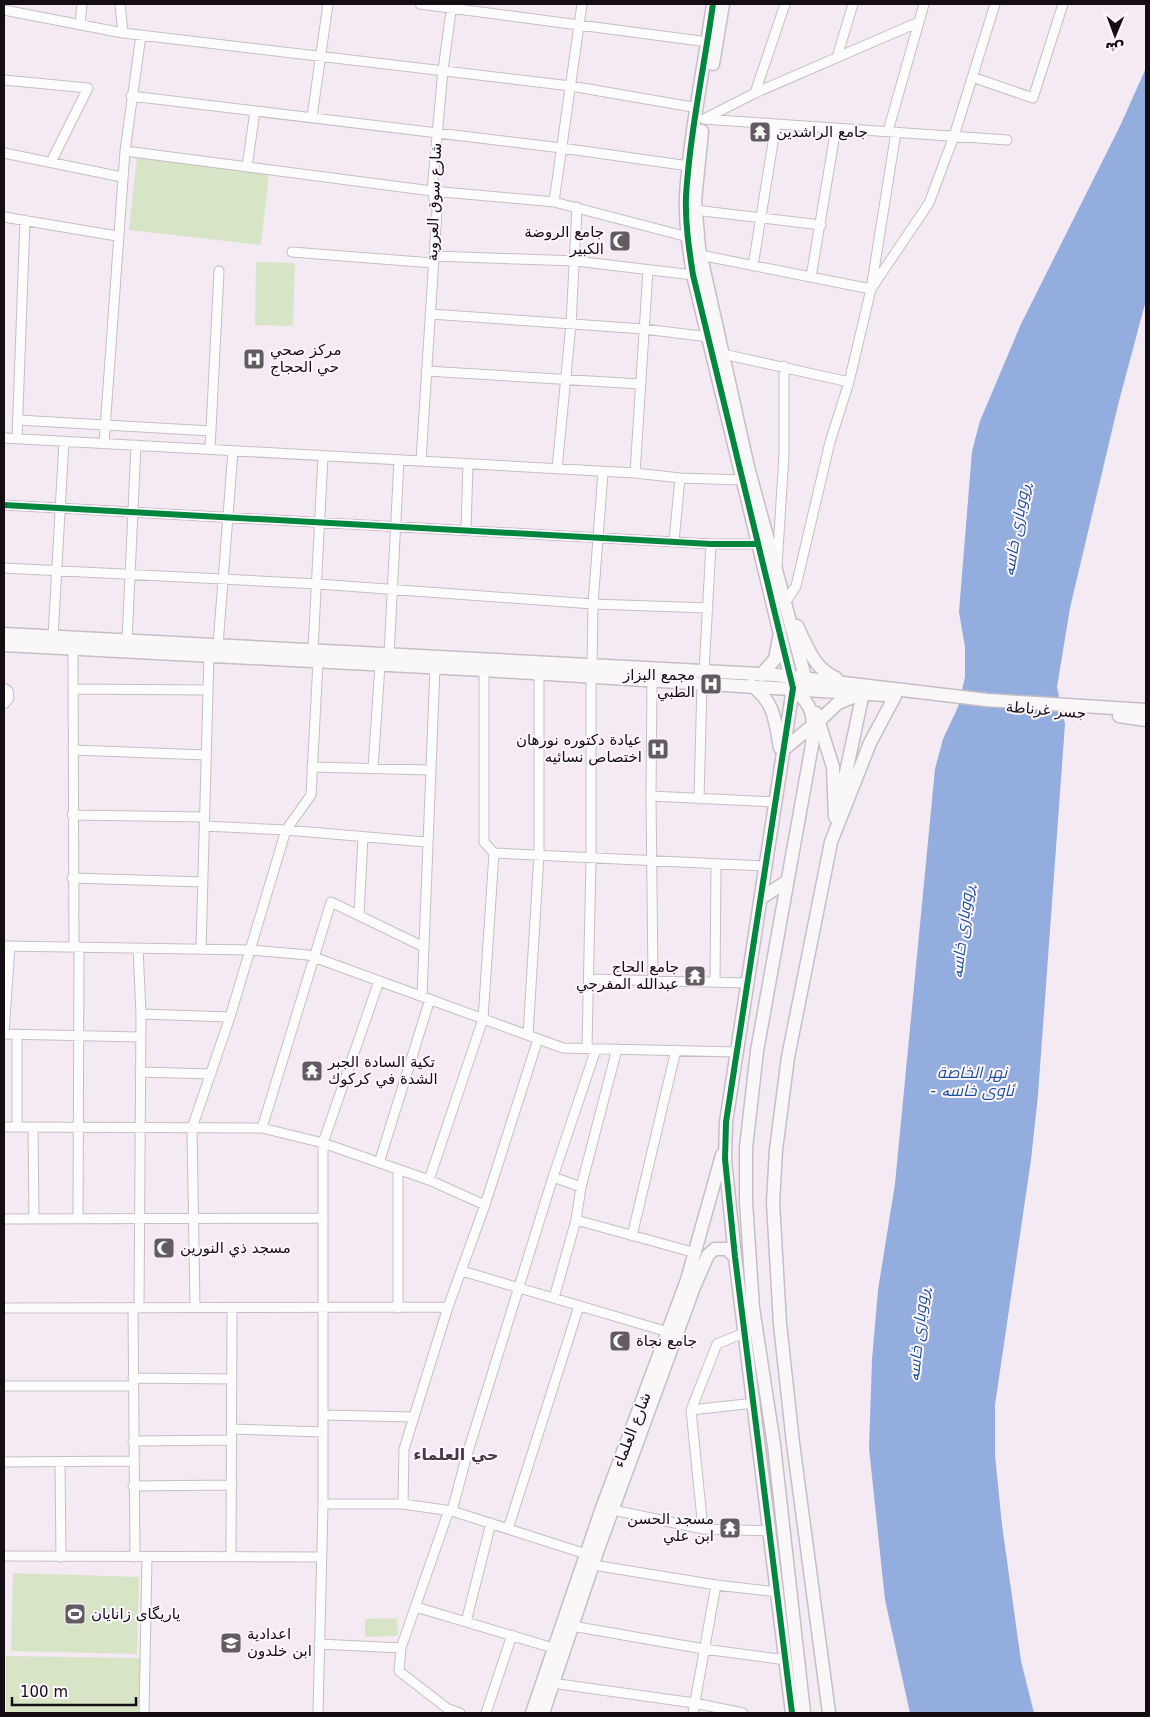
<svg xmlns="http://www.w3.org/2000/svg" width="1150" height="1717" font-family="'DejaVu Sans',Cairo,sans-serif">
<style>
.green{fill:#d7e5c6}
.water{fill:#93adde}
.lines{fill:none;stroke-linecap:round;stroke-linejoin:round}
.street-casing{stroke:#c6bec6;stroke-width:11}
.secondary-casing{stroke:#c6bec6;stroke-width:15}
.street{stroke:#fdfcfd;stroke-width:9}
.secondary{stroke:#faf7f8;stroke-width:12}
.cycleway-casing{stroke:#fef6fe;stroke-width:9}
.cycleway{stroke:#00873e;stroke-width:6}
.labels{text-anchor:middle;dominant-baseline:central;stroke-width:4;stroke-linejoin:round;paint-order:stroke}
.poi-label{font-size:15px;fill:#140e14;stroke:#fef6fe;text-anchor:start}
.street-label{font-size:15px;fill:#140e14;stroke:#fef6fe}
.water-label{font-size:16px;font-style:italic;fill:#1c509e;stroke:#fef6fe}
.neighbourhood-label{font-size:16px;font-weight:bold;fill:#483948;stroke:#fef6fe}
</style>
<rect width="100%" height="100%" fill="#f4eaf4"/>
<path class="green" d="M137,157l132,16 -8,72 -132,-15z
M256,262l39,1 -2,63 -38,-1z
M13,1573l126,4 -2,77 -126,-3z
M397,1618l1,18 -33,1v-18z
M6,1656l134,2 -1,55h-133z"/>
<path class="water" d="M1146,68v232l-28,105 -48,203 -13,79 8,37 -27,371 -7,65 -36,245v50l7,70 19,136 13,52h-124l-25,-113 -16,-152 3,-88 6,-70 17,-106 40,-415 8,-30 15,-32 7,-30v-30l-6,-35 13,-161 8,-30 41,-97 99,-198z"/>
<g class="lines">
<g class="street-casing">
<path id="street" d="M120,4l3,29 448,53 127,22
M420,4l288,38
M4,10l119,23
M80,25l2,-21
M837,57l16,-53
M972,77l61,21 30,-94
M4,80l84,8 -37,74
M755,93l30,-89
M131,96l431,52 127,18
M312,117l16,-113
M706,118l49,-25 164,-71 5,-18
M704,119l303,21
M888,131l31,-109
M125,151l307,40 122,11 134,35
M4,153l118,24
M247,167l8,-56
M554,202l28,-198
M695,210l126,15
M4,217l113,19
M292,252l141,11
M700,255l171,34 58,-86 25,-67 41,-132
M433,256l143,5 117,14
M753,266l23,-142
M811,277l25,-149
M430,314l214,15 65,8
M723,354l126,28
M426,371l214,13
M18,420l193,11
M4,438l631,35 45,5 61,2
M17,438l8,-218
M104,443l21,-292 16,-116
M210,449l9,-178
M421,461l16,-251 -5,-19 11,-121 9,-66
M557,469l14,-145 6,-117
M635,473l13,-203
M4,505l707,39h47
M466,530l2,-66
M674,541l6,-63
M777,566l7,-111v-89
M4,568l314,16 275,20 115,4
M785,603l11,-17 34,-144 19,-60 22,-93 25,-157
M53,637l11,-196
M127,641l9,-196
M218,645l15,-194
M73,649l1,298
M313,650l10,-194
M389,655l10,-195
M592,666l1,-62 10,-132
M704,672l7,-128
M652,681l-1,115 2,184
M4,688l4,3 1,7 -5,6
M73,689l135,1
M73,750l133,5
M312,767l118,3
M373,768l7,-103
M651,796l124,6
M699,799l3,-116
M72,815l132,2
M204,826l82,4 140,12
M494,853l272,13
M72,878l131,4
M359,915l4,-78
M4,946l247,4 57,5 255,93 174,4
M138,948l3,66 -2,294
M201,949l8,-294
M589,979l159,4
M715,982l1,-117
M422,996l13,-329
M141,1014l89,3
M4,1034l136,3
M4,1034l6,-88
M17,1034v93
M528,1035l11,-180v-181
M587,1048l4,-189v-183
M140,1072l71,2
M4,1127l258,1 61,15 106,37 56,25
M33,1127l1,92
M262,1128l69,-226 93,45
M379,1163l51,-164
M553,1177l28,10
M429,1180l54,-161 11,-166 -10,-11v-172
M4,1219l319,-1
M78,1219l1,-272
M576,1220l120,33
M632,1236l44,-186
M462,1271l206,61
M554,1298l22,-78 5,-33 36,-138
M195,1307l-3,-179 38,-111 56,-187 25,-35 7,-133
M4,1308l444,-1
M133,1308l2,249
M398,1308v-139
M133,1378l99,1
M4,1386h129
M691,1410l64,-7
M323,1415l91,2
M232,1429l91,3
M133,1441l99,-1
M4,1462l129,-1
M60,1462l1,95
M133,1486l99,-1
M323,1504h80l49,7 134,43
M403,1504l1,-55 44,-142 37,-102 53,-166
M449,1510l-48,138 -2,23 49,38 12,4
M613,1510l90,19 66,2
M452,1511l14,-53 87,-281 43,-128
M508,1529l71,-223
M703,1529l-12,-119 26,-66 29,-12
M4,1556l317,1
M231,1557l1,-249
M593,1565l123,20 61,7
M416,1607l137,41
M466,1622l25,-99
M572,1626l132,23 82,11
M319,1644l82,4
M552,1683l142,20 49,10
M144,1713l3,-156
M318,1713l5,-209v-361l56,-162
M486,1713l26,-78
M693,1713l23,-128"/>
</g>
<g class="secondary-casing">
<path id="secondary" d="M713,4c-9,64 -23,128 -27,192 -1,27 3,53 7,79l100,413 -67,434 -1,37 10,98 57,456
M713,64l10,-60
M702,131l-7,70 4,47 49,219 59,217
M797,626c10,20 17,43 39,52
M4,634l772,41 211,25 159,10
M4,645l480,25 401,25
M761,675l14,-16 4,-21
M751,685c24,17 24,36 29,63
M793,688c22,19 21,30 19,57l-55,306 -11,97v54l7,106 21,137 30,268
M816,713l17,54 2,50
M1119,716l27,4
M819,721l19,-18 25,-10 -22,103
M783,750l30,-25 5,-1
M761,898l25,-16
M532,1713l70,-205 85,-228 35,-125
M543,1713l54,-161 97,-265 14,-32 7,-6h12l8,8
M829,1713l-36,-270 -13,-119 -7,-122 3,-52 12,-93 43,-215 39,-99 25,-47"/>
</g>
<use href="#street" class="street"/>
<use href="#secondary" class="secondary"/>
<g class="cycleway-casing">
<path id="cycleway" d="M713,4c-9,64 -23,128 -27,192 -1,27 3,53 7,79l100,413 -67,434 -1,37 10,98 57,456
M4,505l707,39h47"/>
</g>
<use href="#cycleway" class="cycleway"/>
</g>
<defs>
<g id="temple-square" transform="scale(1.125)"><rect x="-9" y="-9" width="18" height="18" rx="4" fill="#625b62" stroke="#fef6fe"/><path d="M0-6L5-2H3V0L6.5 2.5H4V6H1.5V3h-3V6H-4V2.5H-6.5L-3 0V-2H-5Z" fill="#fff"/></g>
<g id="mosque-square" transform="scale(1.125)"><rect x="-9" y="-9" width="18" height="18" rx="4" fill="#625b62" stroke="#fef6fe"/><path d="M3.5-4.9A6 6 0 1 0 3.5 4.9A5 5 0 1 1 3.5-4.9Z" fill="#fff"/></g>
<g id="hospital-square" transform="scale(1.125)"><rect x="-9" y="-9" width="18" height="18" rx="4" fill="#625b62" stroke="#fef6fe"/><path d="M-5-5h3v3.5h4V-5h3V5h-3V1.5h-4V5h-3Z" fill="#fff"/></g>
<g id="stadium-square" transform="scale(1.125)"><rect x="-9" y="-9" width="18" height="18" rx="4" fill="#625b62" stroke="#fef6fe"/><path d="M0-5a6.5 5 0 1 0 0 10a6.5 5 0 1 0 0-10ZM-3.5-1.8h7v3.6h-7Z" fill="#fff"/></g>
<g id="school-square" transform="scale(1.125)"><rect x="-9" y="-9" width="18" height="18" rx="4" fill="#625b62" stroke="#fef6fe"/><path d="M0-5L7-2L0 1L-7-2ZM-4 1L0 2.5L4 1V4Q0 6-4 4Z" fill="#fff"/></g>
</defs>
<g fill-rule="evenodd">
<use href="#temple-square" x="760" y="132"/>
<use href="#mosque-square" x="620" y="241"/>
<use href="#hospital-square" x="254" y="359"/>
<use href="#hospital-square" x="711" y="684"/>
<use href="#hospital-square" x="658" y="749"/>
<use href="#temple-square" x="695" y="976"/>
<use href="#temple-square" x="312" y="1071"/>
<use href="#mosque-square" x="164" y="1248"/>
<use href="#mosque-square" x="620" y="1341"/>
<use href="#temple-square" x="730" y="1528"/>
<use href="#stadium-square" x="75" y="1614"/>
<use href="#school-square" x="231" y="1643"/>
</g>
<g class="labels">
<g class="poi-label">
<text x="776" y="132">جامع الراشدين</text>
<text x="604" y="232" text-anchor="end">جامع الروضة<tspan x="604" dy="17">الكبير</tspan></text>
<text x="270" y="350">مركز صحي<tspan x="270" dy="17">حي الحجاج</tspan></text>
<text x="695" y="675" text-anchor="end">مجمع البزاز<tspan x="695" dy="17">الطبي</tspan></text>
<text x="642" y="740" text-anchor="end">عيادة دكتوره نورهان<tspan x="642" dy="17">اختصاص نسائيه</tspan></text>
<text x="679" y="967" text-anchor="end">جامع الحاج<tspan x="679" dy="17">عبدالله المفرجي</tspan></text>
<text x="328" y="1062">تكية السادة الجبر<tspan x="328" dy="17">الشدة في كركوك</tspan></text>
<text x="180" y="1248">مسجد ذي النورين</text>
<text x="636" y="1341">جامع نجاة</text>
<text x="714" y="1519" text-anchor="end">مسجد الحسن<tspan x="714" dy="17">ابن علي</tspan></text>
<text x="91" y="1614">یاریگای زانایان</text>
<text x="247" y="1634">اعدادية<tspan x="247" dy="17">ابن خلدون</tspan></text>
</g>
<g class="street-label">
<text transform="translate(434 202) rotate(-88)">شارع سوق العروبة</text>
<text transform="translate(1046 710) rotate(5)">جسر غرناطة</text>
<text transform="translate(632 1430) rotate(-69)">شارع العلماء</text>
</g>
<g class="water-label">
<text transform="translate(1016 529) rotate(-80)">ڕووباری خاسە</text>
<text transform="translate(962 931) rotate(-83)">ڕووباری خاسە</text>
<text x="972" y="1072">نهر الخاصة<tspan x="972" dy="18">- ئاوی خاسە</tspan></text>
<text transform="translate(918 1334) rotate(-84)">ڕووباری خاسە</text>
</g>
<g class="neighbourhood-label">
<text x="456" y="1454">حي العلماء</text>
</g>
</g>
<rect width="1150" height="1717" fill="none" stroke="#140e14" stroke-width="10"/>
<g transform="translate(1115 35) rotate(181)" stroke="#fef6fe" stroke-width="4" paint-order="stroke">
<path d="M0-4L9 19L0 12L-9 19Z" fill="#140e14"/>
<text y="-8" font-size="14" font-weight="bold" text-anchor="middle" fill="#140e14">ش</text>
</g>
<path d="M12 1697v8h124v-8" fill="none" stroke="#140e14" stroke-width="2.5"/>
<text x="20" y="1697" font-size="15" fill="#140e14" stroke="#fef6fe" stroke-width="4" paint-order="stroke">100 m</text>
</svg>
